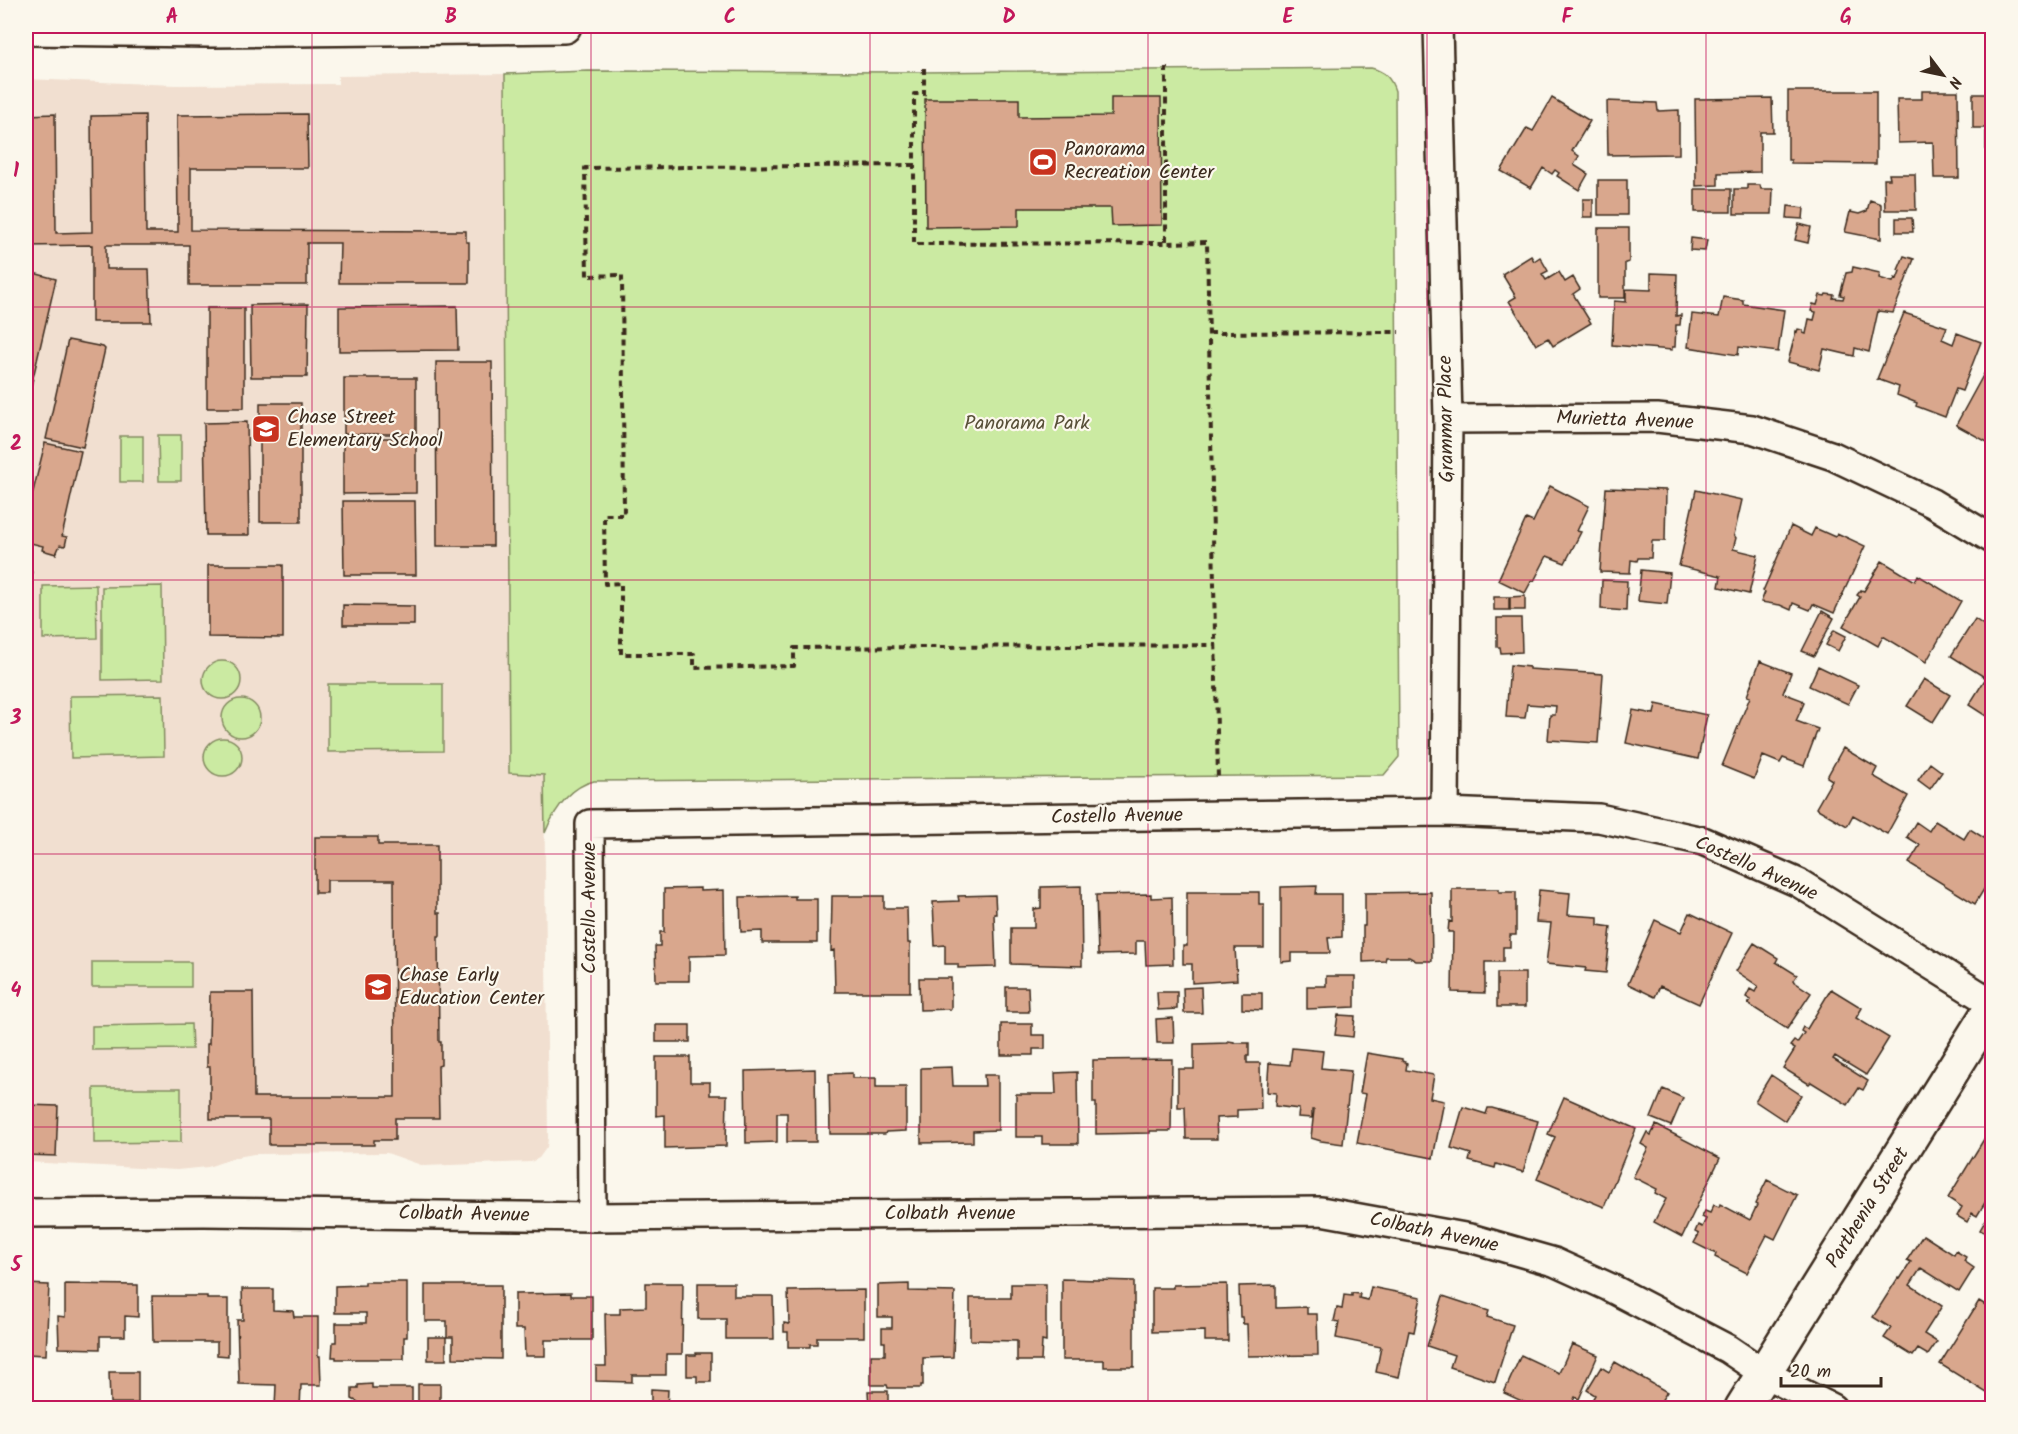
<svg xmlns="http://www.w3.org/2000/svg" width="2018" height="1434" font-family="Kalam,sans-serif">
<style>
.built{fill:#f1dfd0}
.green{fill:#cbeaa2;stroke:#838a60;stroke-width:1.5}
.building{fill:#d9a78d;stroke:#3b2a1e;stroke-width:1.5}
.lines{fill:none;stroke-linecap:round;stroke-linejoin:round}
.street-casing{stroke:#3b2a1e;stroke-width:32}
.secondary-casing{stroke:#3b2a1e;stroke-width:38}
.path{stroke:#3b2a1e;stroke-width:4;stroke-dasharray:6 4.5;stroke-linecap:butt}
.street{stroke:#fbf7ec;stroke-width:27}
.secondary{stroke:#fbf7ec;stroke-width:33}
.grid{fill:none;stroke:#c2185b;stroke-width:1.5;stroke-opacity:0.55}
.labels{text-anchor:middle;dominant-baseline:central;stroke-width:4.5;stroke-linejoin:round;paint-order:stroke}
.poi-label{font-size:20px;fill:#3b2a1e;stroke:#fbf7ec;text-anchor:start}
.street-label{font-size:20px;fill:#3b2a1e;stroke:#fbf7ec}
.park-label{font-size:20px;fill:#585038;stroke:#fbf7ec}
.neatline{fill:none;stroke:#c2185b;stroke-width:2}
.grid-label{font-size:20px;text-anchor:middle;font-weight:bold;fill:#c2185b}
</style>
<rect width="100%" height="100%" fill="#fbf7ec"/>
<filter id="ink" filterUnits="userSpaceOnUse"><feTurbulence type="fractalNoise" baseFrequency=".0167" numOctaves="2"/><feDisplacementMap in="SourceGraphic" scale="12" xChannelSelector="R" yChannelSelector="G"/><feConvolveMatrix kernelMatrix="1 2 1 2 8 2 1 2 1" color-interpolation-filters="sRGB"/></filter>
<g filter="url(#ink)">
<path class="built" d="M505,74l4,699 35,2 4,363 -1,9 -8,11 -8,4 -107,4 -37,-13 -133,1 -17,3 -29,10 -31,3 -151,-8v-1083l149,6 163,-1v-8z"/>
<path class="green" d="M1371,68c13,3 20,10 24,23l4,666 -15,18 -790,6c-25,6 -40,30 -49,52l-1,-58 -35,-2 -4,-699 83,-3 332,1z
M158,435h23v46h-22z
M120,436h23v46h-23z
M96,585l1,53 -54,1v-53z
M162,586l1,93 -61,1v-93z
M203 680a19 19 0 1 1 38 0a19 19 0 1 1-38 0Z
M328,684h115v67l-115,1z
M163,695l1,61 -93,2 -1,-62z
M222 718a19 19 0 1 1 38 0a19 19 0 1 1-38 0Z
M204 757a19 19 0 1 1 38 0a19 19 0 1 1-38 0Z
M92,962h99v25h-99z
M191,1024l1,25 -100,1v-24z
M94,1088h87v54l-87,1z"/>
<path class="building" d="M1788,91h88v73l-85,-1v-3h-3z
M1922,91h36l1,87h-25l-1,-36 -35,1 -1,-44h25z
M1973,94h19v106h-6v-72h-13z
M1111,98h50l1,127 -50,1 -1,-18h-92v18l-93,1 -1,-128h94v18l92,-1z
M1552,98l38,23 -18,30 7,5 -5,9 14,9 -9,16 -22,-14 2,-3 -4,-3 -3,4 -9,-6 -12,20 -30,-17 26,-43 6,3z
M1772,98l1,34h-13v40l-42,1v12l-22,1 -1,-87z
M1607,101l50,2 1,8 21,-1v44l-71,1z
M55,114l1,119 36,-1 -1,-116 54,-1 1,117h32l-1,-117 130,-1 1,54h-117v62l275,1v11h3v41h-130l1,-40h-33v42h-118v-40h-83v24h43l2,53h-59v-77l-66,1v-131z
M1889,174h26l1,36h-31l-1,-31h6z
M1598,180h29v35h-29z
M1747,185h13l1,4h12l-1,25h-38v-25h13z
M1695,189h36v23h-36z
M1583,199h10v18h-10z
M1870,200l11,4v35l-36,-7 5,-20 9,2 8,-3z
M1788,206l16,2 -1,11 -16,-1z
M1896,218h16l1,14h-17z
M1799,224l12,3 -3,16 -13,-3z
M1598,228h31v34l-4,1v35h-27z
M1691,238l16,2 -2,11 -15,-1z
M1531,256l3,5 6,-4 8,14 -6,3 4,6 13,-8 6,10 8,-5 7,12 -7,5 18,29 -38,23 -5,-8 -12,7 -27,-44 7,-4 -14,-23z
M1904,256l10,3 -21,54 -15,-2 -9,41 -14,-4 -1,8 -30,-7 -5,21 -31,-8 8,-31 1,1 1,-3 5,1v3l3,1 3,-15 5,1 2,-8 -5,-1 2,-7 4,1 3,-10 5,1 1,-2 8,1 -1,3 10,1 1,-3 -4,-1 6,-22 6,-1 1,-5 27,6 -1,5 14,4 2,-4 2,1 3,-8 -2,-1z
M26,271l30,8 -30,129z
M1651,273l26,1 -1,42 5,-1 -1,10h-4l-1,22h-3v3l-60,-5 2,-44 12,1v-13l25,1z
M1723,297l20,3v4l41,6 -6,42 -39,-5 -1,8 -50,-8 4,-33 27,3z
M308,304l-1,73h-56l-1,-72z
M457,306l1,44 -119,1v-44z
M207,308h37v100h-37z
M1904,313l43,14 -5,12 11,5 4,-11 24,9 -19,49 -6,-2 -11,28 -29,-11 1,-3 -20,-8 2,-8 -22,-8z
M68,340l35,7 2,2 -22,98 -37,-8z
M1992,359v77l-2,-1 -3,7 -31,-17z
M436,362h56l1,184h-56z
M344,378h72v56h-72z
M260,403h41v119h-41z
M247,422l2,113h-43l-2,-112z
M343,438h73v55l-73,1z
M45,443l36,8 -19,85 5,1 -2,9 -5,-1 -4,9 -14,-4 1,-4 -12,-3 -1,2 -4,-1v-15l4,-20 -4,-1v-13l6,1z
M1550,486l39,20 -12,25 4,1 -16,31 -18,-7 -13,25 -2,-1 -7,13 -27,-13 28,-61 7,3z
M1606,488l60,2 -1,51h-13l-1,17h-13l-1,3 -6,-1 -1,13 -30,-1z
M1696,490l46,10 -8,35 2,3 -3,11 25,6 -9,39 -30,-7 2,-11 -42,-10z
M343,501h72l1,74h-72z
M1791,526l20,10 4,-8 20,9 2,-4 28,13 -31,67 -21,-9 -3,6 -17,-7 -2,7 -11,-5 -19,-3 4,-10 -2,-1z
M1882,561l33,20 3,-6 43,26 -35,61 -43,-26 -5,10 -35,-20 17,-29 -3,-2 4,-5 3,1z
M208,565h75v73l-75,-1z
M26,570l6,2 -6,25z
M1641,570l29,3 -3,31 -29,-3z
M1602,580l25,1 -1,30 -25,-2z
M1525,596v14h-15v-13z
M1494,597h15v13h-15z
M343,605l71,1v19h-71z
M1822,611l12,7 -20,38 -12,-5z
M1497,618h24l1,34 -21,1 -1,-6h-3z
M1975,619l17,12v75l-6,10 -17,-11 17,-27 -35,-22z
M1834,630l12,6 -8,15 -12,-6z
M1760,661l31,12 -8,20 19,7 2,3 -8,18 22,8 -14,37 -21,-8 -3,5 -17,-7 -9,23 -32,-13 28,-69 -3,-1z
M1510,665l19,2v2l74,5 -5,69 -50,-3 2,-25h5l1,-9 -29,-2 -2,14 -19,-1z
M1818,666l40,19 -10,19 -39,-18z
M1924,679l26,16 -17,27 -26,-16z
M1656,704l51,11 -9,44 -72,-16 7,-33 21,4z
M1843,748l34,20 -4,8 35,20 -21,38 -34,-19 -6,11 -31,-18 16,-28 -5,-3z
M1930,763l12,9 -12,17 -12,-9z
M1935,821l29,18 6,-10 22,14v33l-17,28 -66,-41 11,-18 -13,-8 9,-15 13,9z
M315,837h63v8h59v68h3v23h-2l1,106h2v23l-3,1 1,52h-44v22h-21v5h-105v-26h-59v-52h-3v-23h2l1,-52h43l1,105h141l-1,-217h-67v13h-12z
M1081,886l1,80 -71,-2v-36h23v-19l7,-1v-21z
M1317,886l-1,8h26v43l-14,1 2,15h-38v8l-11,1v-75z
M700,888v3l24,-1 1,65 -36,1v25h-33l-1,-35h5v-14h4v-43z
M1452,889h47v3h17v43h-6v12h-7v15h-18v31l-33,-1 1,-60h-5l1,-11 3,1z
M1539,890l31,3 -2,22 30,2v8l13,2 -5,46 -21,-2 1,-3 -40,-4 5,-41 -15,-1z
M1187,892h72v12h5v44h-29l2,32 -45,3v-19h-9v-18h4z
M1431,892l1,69h-16l-7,-4h-23l-1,4 -22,1v-36h2v-33z
M1151,894v4l21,-1 1,67 -27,1 -1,-24h-9v13l-38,1 -2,-60z
M995,895l1,19h-2l2,53 -38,1v-4h-13v-19l-10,1 -2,-44 26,-1 -1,-5z
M795,896v3h22v44h-55v-12l-21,1 -1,-35z
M832,896h52v12h23l1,35h2v49h-75l-1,-42 -3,1z
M1690,913l42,20 -33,71 -39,-18 -5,11 -27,-13 27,-64 26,12z
M1754,943l24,15 -2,4 21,13 -4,6 18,12 -24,36 -39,-25 3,-4 -5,-3 4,-8 5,3 3,-6 -22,-15z
M1497,973h28v34h-28z
M1326,976h29v31l-48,2v-23h19z
M919,978h32v31l-31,1z
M1006,987h22l1,25h-23z
M1201,987l1,26h-18l-1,-25z
M1831,989l31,19 -6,10 33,20 -23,37 -31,-19 -2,3 35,22 -5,9 -4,-2 -11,17 -37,-23 -2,2 -26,-16 12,-19 -5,-3 4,-5 3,2 7,-10 -3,-2 2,-4 4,2z
M1157,992h20v17l-19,1z
M1242,993h20v17l-20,-1z
M1338,1015l17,1 -2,21 -18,-2z
M1173,1018l1,25h-17l-1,-24z
M1001,1024h31v11h13v14h-12v6h-32z
M656,1025h34v17h-34z
M1228,1041l6,1v1h15v13h-2v7h13l1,46 -24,1v7l-21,1 1,21h-31l-1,-32h-7v-38h16v-25l34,-1z
M1292,1048l31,3 -2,17 30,3 -8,73 -22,-3 -10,-3 3,-28h-2v8l-14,-1 1,-8 -24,-3 1,-13 -9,-1 2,-29 21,2z
M1367,1053l35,6v2l5,2 -1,7 28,5 -4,23 14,3 -11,57 -76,-15 9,-49 -6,-1z
M656,1057h34v25h20v13h17l-1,51 -61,2v-33l-9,1z
M1172,1059l-1,72h-21v2l-54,1v-31h-3v-43z
M952,1067l1,19h32l-1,-11h14v55l-25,1v11l-52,1v-75z
M815,1069l1,73h-29v-29h-10v29l-31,1 -1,-72z
M1077,1072l1,72h-36v-7h-26v-43h40l-1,-21z
M852,1073v5h24v9h30v44l-20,1 -1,2h-55l-1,-60z
M1771,1075l30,20 -16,26 -30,-20z
M1663,1089l20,9 -12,28 -20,-8z
M1564,1097l72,32 -32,78 -67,-28 18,-42 -7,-3z
M26,1105l32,1 -2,50 -30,-1z
M1463,1107l23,7 2,-6h4l46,13 -15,51 -27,-8 -1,4 -26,-7 2,-7 -20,-6z
M1656,1125l64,33 -38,79 -28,-15 12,-23 -11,-6 2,-4 -24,-12 15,-29 -7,-4 6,-12 4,3z
M1992,1126v51l-5,9 5,5 -15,25 -5,-3 -5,9 -10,-6 5,-9 -14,-9z
M1767,1180l30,15 -22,44 -8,-4 -20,38 -32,-16 1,-3 -22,-11 5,-9 -4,-2 3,-7 4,2 4,-8 -4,-2 3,-6 5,2 4,-8 5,2 1,-3 30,16 7,-15 -2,-1z
M1992,1209v28l-12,-7z
M1923,1235l31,20 2,-4 10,6 -2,4 10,7 -15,24 -38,-24 -11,17 32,21 -18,28 13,8 -9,13 -10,-6 -5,7 -29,-18 7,-10 -18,-11 25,-39 2,1 11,-17 -4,-2z
M1062,1279l72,2v86h-30v-7h-42z
M365,1282h42v55h-3v22h-68v-2h-4l1,-15h3v-19h30v-10h-31v-27l30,-1z
M646,1283h37l-1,71h-16v21h-34v7l-36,-1v-15h10l-1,-52h15v-6l26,-1z
M698,1283h36v13h39l1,43h-48v-20h-28z
M26,1284l23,1 -3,70 -20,-1z
M65,1284l73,1v32l-13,-1v20h-25v13l-41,-1 -1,-32 7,1z
M909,1284v7l46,1 -2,65 -30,1v27h-2v3h-33l-1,-3h-16v-30h14v-13h-3v-14h10v-11h-14v-32z
M1011,1284h35v58l-4,-1 -1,20h-24v-20l-47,-1v-42h41z
M1227,1284l1,57h-23v-10l-53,1v-44h21v-3z
M425,1285h76v74l-48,-1v-21h-6v-16h-22z
M1276,1285v23l31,-1v7h10l1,41 -70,1 -1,-32h-4l-1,-7h-2l-1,-31z
M1371,1287l50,10 -7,35 -5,-1 -10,46 -23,-5 5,-25 -45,-9 3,-16 -5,-1 3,-13 5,1 2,-14 8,1v-3l8,1 -1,4 9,2z
M242,1289h31v21l20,1 1,6h24v39h2l1,29h-20l-1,23h-25l1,-23 -37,-1 -2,-64h6z
M864,1290v47h-47v7h-7v3h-22v-15h-4v-9l5,1 -1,-33z
M571,1293v3h21v44h-47v16h-20l-1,-27h-9v-35z
M152,1296h55v3h21v57l-11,-1v-13h-64z
M1443,1296l46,15 -2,6 26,8 -18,57 -45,-15 4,-12 -27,-9z
M1979,1301l13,8v24l-6,11 6,5v42l-2,4 -50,-31z
M428,1337h18v23h-18z
M1572,1344l26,11 -19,44 -4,-2 -5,11h-33l-33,-15 17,-38 38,18z
M696,1353h15v29h-14v-6h-10v-21h9z
M1615,1362l52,30 -6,9 13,7h-68l-14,-8 3,-5 -8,-5 14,-23 8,5z
M109,1372h29v31h-28z
M372,1384v4h40v20h-54v-6l-6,-3v-11h6v-3z
M418,1384h22v24l-22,-1z
M651,1389l17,1 -1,18 -16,-1z
M868,1391h20v15l-19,1z"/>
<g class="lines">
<g class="street-casing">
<path id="street" d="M1438,26l10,393 -3,393
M1448,419l209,-1 95,11 81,27 99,47 60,36
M26,1213l178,-1 388,5 729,-6 149,27 84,24 55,25 119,62 37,25 67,34
M592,1217l-2,-393 855,-12 154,6 104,23 96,42 193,120"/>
</g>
<g class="secondary-casing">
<path id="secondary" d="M26,28l183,2 355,-4
M1742,1408l250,-401"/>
</g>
<path class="path" d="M1166,67v176l41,-1 11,538
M924,68v26h-10v150l252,-1
M914,165l-329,3 2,108 35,-1 2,240h-20l1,69 16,-1v71h73v14l100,-2v-18l422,-3
M1209,333l190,-1"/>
<use href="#street" class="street"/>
<use href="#secondary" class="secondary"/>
</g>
</g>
<path class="grid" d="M312,26v1382M591,26v1382M870,26v1382M1148,26v1382M1427,26v1382M1706,26v1382M26,307h1966M26,580h1966M26,854h1966M26,1127h1966"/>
<defs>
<g id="stadium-square" transform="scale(1.5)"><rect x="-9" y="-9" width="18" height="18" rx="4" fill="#c8321e" stroke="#fbf7ec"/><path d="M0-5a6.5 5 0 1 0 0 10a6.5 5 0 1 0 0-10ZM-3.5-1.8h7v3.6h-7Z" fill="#fff"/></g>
<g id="school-square" transform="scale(1.5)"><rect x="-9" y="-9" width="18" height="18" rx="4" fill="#c8321e" stroke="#fbf7ec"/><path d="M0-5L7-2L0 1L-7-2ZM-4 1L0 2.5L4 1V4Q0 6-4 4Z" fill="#fff"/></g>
</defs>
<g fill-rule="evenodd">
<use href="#stadium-square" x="1043" y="162"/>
<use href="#school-square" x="266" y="429"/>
<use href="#school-square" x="378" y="987"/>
</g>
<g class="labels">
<g class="poi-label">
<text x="1064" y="150">Panorama<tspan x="1064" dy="23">Recreation Center</tspan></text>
<text x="287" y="418">Chase Street<tspan x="287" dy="23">Elementary School</tspan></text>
<text x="399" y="976">Chase Early<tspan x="399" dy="23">Education Center</tspan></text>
</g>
<g class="street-label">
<text transform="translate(1447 419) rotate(-91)">Grammar Place</text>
<text transform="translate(1625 421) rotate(2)">Murietta Avenue</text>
<text transform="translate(1117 817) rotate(-1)">Costello Avenue</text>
<text transform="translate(1756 869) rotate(24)">Costello Avenue</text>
<text transform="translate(590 908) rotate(-90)">Costello Avenue</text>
<text transform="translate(1868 1208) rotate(-58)">Parthenia Street</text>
<text x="950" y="1214">Colbath Avenue</text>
<text transform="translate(464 1215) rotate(1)">Colbath Avenue</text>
<text transform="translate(1434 1233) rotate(12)">Colbath Avenue</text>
</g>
<g class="park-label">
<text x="1027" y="424">Panorama Park</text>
</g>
</g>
<rect width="2018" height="1434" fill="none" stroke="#fbf7ec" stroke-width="66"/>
<g transform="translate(1943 75) rotate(122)" stroke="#fbf7ec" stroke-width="4.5" paint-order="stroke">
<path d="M0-4.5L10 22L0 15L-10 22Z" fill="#3b2a1e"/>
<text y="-9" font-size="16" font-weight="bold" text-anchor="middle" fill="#3b2a1e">N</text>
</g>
<path d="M1781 1377v9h100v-9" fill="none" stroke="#3b2a1e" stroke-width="3"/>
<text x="1790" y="1377" font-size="18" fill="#3b2a1e" stroke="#fbf7ec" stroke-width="4.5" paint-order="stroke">20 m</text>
<rect x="33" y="33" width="1952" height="1368" class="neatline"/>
<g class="grid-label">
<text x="172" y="23">A</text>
<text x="451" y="23">B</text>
<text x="730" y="23">C</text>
<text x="1009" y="23">D</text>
<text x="1288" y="23">E</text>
<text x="1567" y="23">F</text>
<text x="1846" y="23">G</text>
<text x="16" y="177">1</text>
<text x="16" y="450">2</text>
<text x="16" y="724">3</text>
<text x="16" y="997">4</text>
<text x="16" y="1271">5</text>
</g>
</svg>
